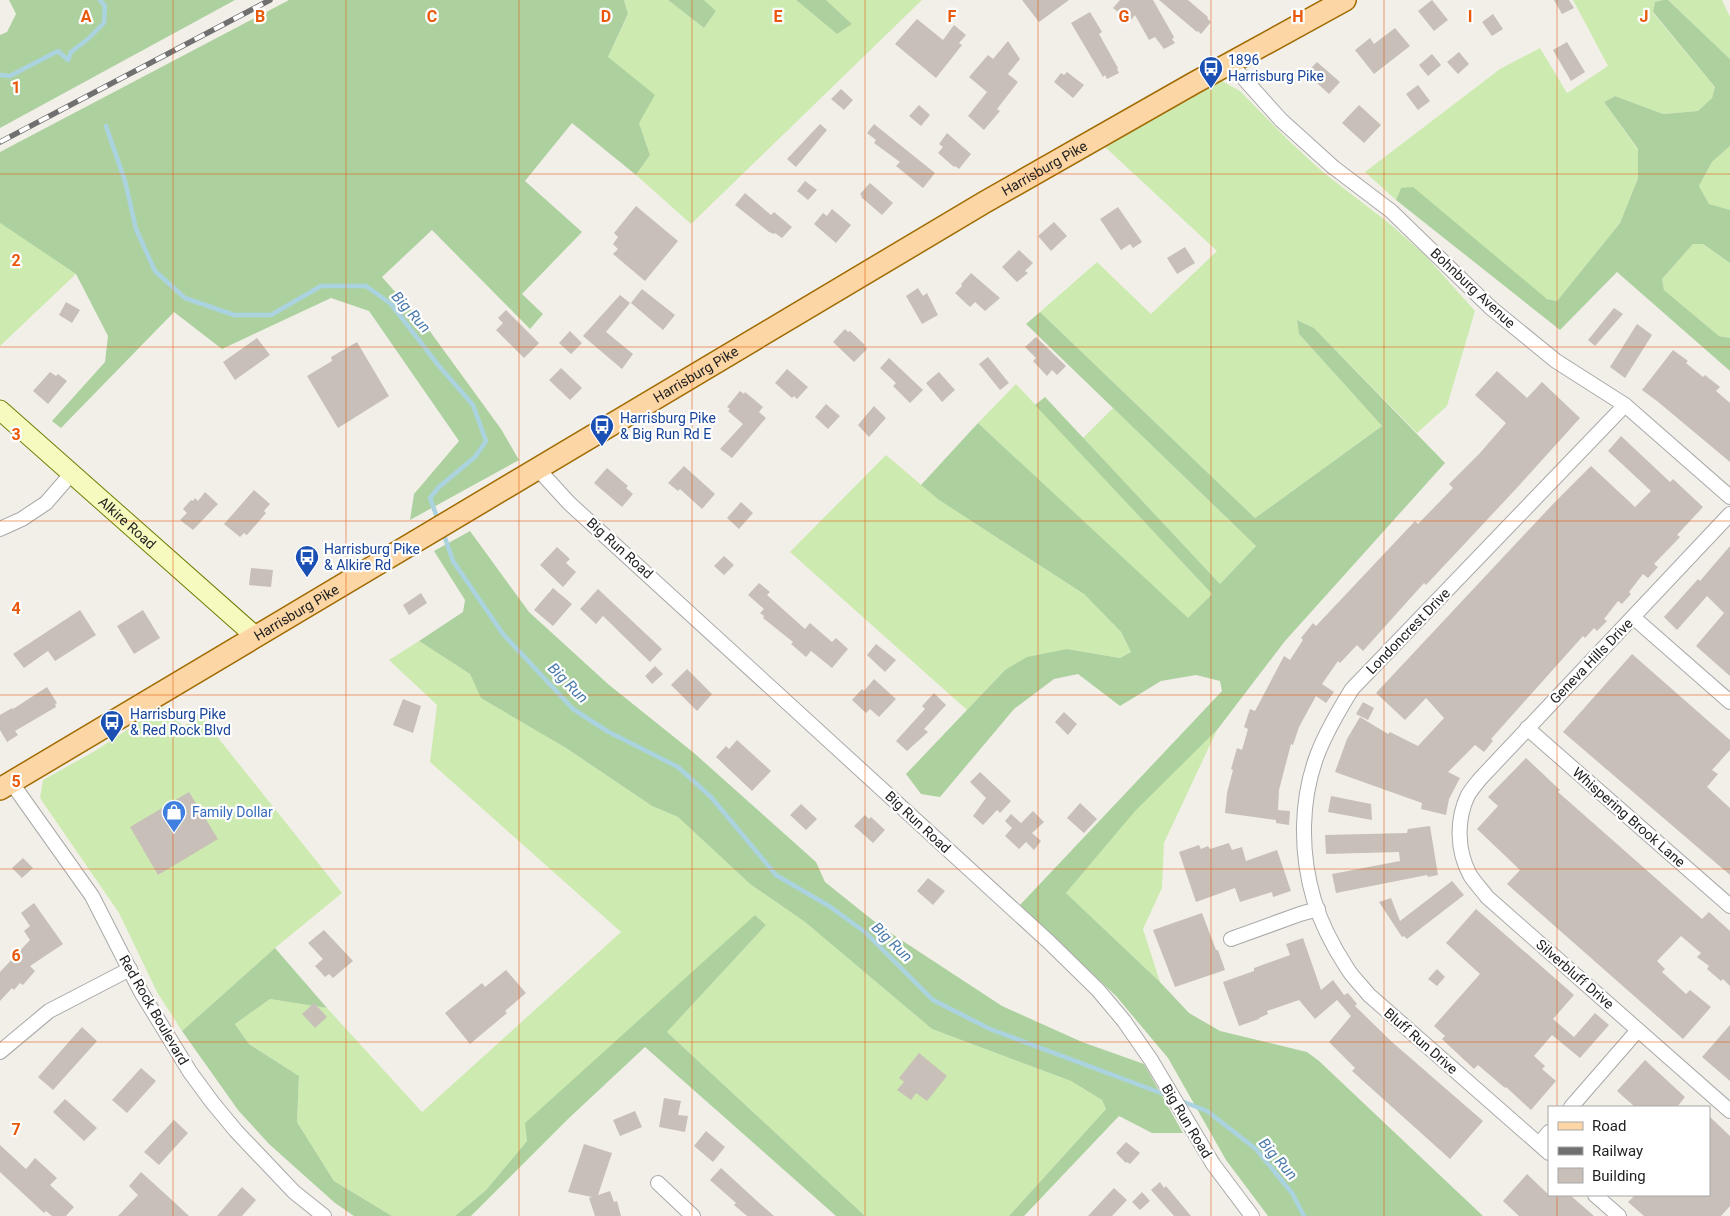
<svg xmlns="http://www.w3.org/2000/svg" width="1730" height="1216" font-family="Roboto,sans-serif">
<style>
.grass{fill:#cdebb0}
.forest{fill:#add19e}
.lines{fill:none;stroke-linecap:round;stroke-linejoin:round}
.stream{stroke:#aad3df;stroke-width:4.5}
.building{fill:#c7bfb8}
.minor-casing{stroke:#a9a9a9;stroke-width:16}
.secondary-casing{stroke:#707d05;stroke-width:21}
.primary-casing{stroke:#a06b00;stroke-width:24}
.minor{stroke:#fff;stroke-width:14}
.secondary{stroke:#f7fabf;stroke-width:19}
.primary{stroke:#fcd6a4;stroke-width:21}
.rail-casing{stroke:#707070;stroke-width:5.5}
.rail{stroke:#fff;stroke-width:4;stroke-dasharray:11;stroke-linecap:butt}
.grid{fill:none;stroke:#e8590c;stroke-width:1;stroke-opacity:0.55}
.labels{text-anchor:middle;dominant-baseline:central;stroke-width:4.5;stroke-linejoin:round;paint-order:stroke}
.transit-label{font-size:14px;fill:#164399;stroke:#fff;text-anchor:start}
.street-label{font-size:14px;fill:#222;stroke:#fff}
.shop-label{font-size:14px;fill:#366cbe;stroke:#fff;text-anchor:start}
.water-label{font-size:15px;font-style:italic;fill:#4a7aab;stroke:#fff}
.grid-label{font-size:16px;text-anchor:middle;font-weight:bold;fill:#e8590c;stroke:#fff;stroke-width:4.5;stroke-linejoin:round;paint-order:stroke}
</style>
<rect width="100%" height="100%" fill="#f2efe9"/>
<path class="grass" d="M624,0h44l36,28 12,-17 -12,-11h92l41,34 14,-11 -25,-23h96l-231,224 -55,-49 14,-20 -11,-32 -31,-66 20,-42z
M1573,0h90l-8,2 -2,11 62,74 -3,11 -14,13 -35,3 -48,-18 -11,6 34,48v28l-18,45 -63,78 -10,-2 -146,-111 -5,12 -31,-28 135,-103 40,-21 27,45 41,-27z
M1668,0h54l8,17v42z
M1222,81l18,10 49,50 35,32 66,51 34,30 51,57 -28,95 -30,27 -103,-105 -17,-8 2,14 83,92 -127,92 -215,-206 57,-50 54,52 66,-63 -112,-104z
M1730,146v64h-2l-19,-6 -10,-18 13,-24z
M0,223l76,51 -76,72z
M1693,244h10l27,19v75l-11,-2 -55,-46 -2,-11z
M1016,384l196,210 -24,25 -210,-196z
M1113,408l143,138 -36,38 -137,-146z
M886,455l53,45 145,94 37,38 10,20 -11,6 -53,-9 -62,21 -38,40 -177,-158z
M419,641l51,33 12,24 84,50 86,58 26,11 72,67 55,38 127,107 139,52 31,19 4,9 -97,107h-144l-198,-184 99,-107 -11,-10 -228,226 -41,49 -31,26h-63l-58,-35 -37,-59 2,-46 -50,-32 -14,-20 35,-25 57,9 95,104 199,-180 -191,-170 7,-57 -48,-45z
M162,707l22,20 15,-13 143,179 -67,55 -93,83 -25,-39 -38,-79 -79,-115 3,-18 52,-29z
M1217,730l-53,113 -2,45 -19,41 17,53 -94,-89 69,-83z"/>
<path class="forest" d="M9,0h226l-235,128v-93l7,-3 9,-18z
M289,0h335l4,14 -20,43 47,38 -16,28 11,32 -14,20 -64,-52 -47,58 57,51 -60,62 21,20 -13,15 -98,-99 -50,47 47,53 72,99 18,31 -109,60 4,-26 45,-53 -90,-130 -38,-13 -109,51 -48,-37 -113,116 -9,-7 53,-59 3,-26 -32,-62 -76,-51v-71z
M668,0h36l12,11 -12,17z
M796,0h30l26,24 -15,10z
M1663,0h5l62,59v87l-18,16 -13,24 10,18 21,6v53l-27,-19h-10l-31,35 2,11 55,46 11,2v33l-113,-99 -57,58 -164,-130 5,-12 12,-1 134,112 10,2 63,-78 18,-45v-29l-34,-47 11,-6 48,18 35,-3 14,-13 3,-11 -62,-75 2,-10z
M1040,312l215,206 127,-92 -83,-92 -2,-14 17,8 131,135 -160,178 -68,89 -81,80 -70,83 94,89 29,31 31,18 87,21 12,9 164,155h-215l-42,-56 -58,-102 -52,-62 -96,-91 202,-214 -2,-10 -24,-6 -35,6 -41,25 -42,-32 -24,5 -40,30 -74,88 -19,-3 -15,-20 99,-104 22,-13 40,-8 53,9 11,-6 -10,-20 -37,-38 -145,-94 -18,-15 57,-62 210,195 24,-24 -177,-189 10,-8 175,187 36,-38 -230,-222z
M470,531l59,81 79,72 86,69 122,109 9,20 55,44 122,80 80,36 62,22 39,69h-31l-33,-17 -95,100h-15l97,-107 -4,-9 -31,-19 -139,-52 -127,-107 -55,-38 -72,-67 -26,-11 -86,-58 -85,-50 -11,-24 -51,-33 44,-29 2,-12 -31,-49z
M755,915l11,10 -99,107 198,184h-29l-191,-169 -77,72 -97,97h-16l31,-26 41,-49 -2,-18z
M275,948l52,60 -57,-9 -35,25 14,20 50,32 -2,46 37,59 58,35h-38l-19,-13 -66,-59 -31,-34 -56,-79z"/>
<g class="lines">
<path class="stream" d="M0,75l10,1 48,-25 10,9 3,-8 17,-13 16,-16 1,-17 -5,-6
M106,126l19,55 11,48 19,42 30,27 49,17h37l50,-29h45l25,18 48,62 34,39 13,36 -11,16 -36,30 -9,11 8,22
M443,532l10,29 50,73 70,75 34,22 71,36 33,30 65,78 53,31 36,26 68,68 57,29 179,67
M1181,1101l26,10 49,38 36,44 12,23"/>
</g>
<path class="building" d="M1022,0h47l-30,22z
M1120,0h33l21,37 -2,2 3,4 -11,6 -9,-12 -6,3 -14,-25 -5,6 -17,-13z
M1159,0h29l20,17 -1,1 4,4 -10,12 -3,-3 -1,1z
M1432,0l16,20 -14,11 -16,-20z
M1554,0h15l5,8 -12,6z
M1090,12l12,20 -3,2 19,34 -1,1 2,4 -12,6 -2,-4 -2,2 -32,-54z
M1493,14l10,15 -11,7 -10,-14z
M917,19l26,21 11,-15 12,10 -7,8 3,2 -26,33 -41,-34z
M1395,28l15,18 -36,28 -19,-24 15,-12 4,6z
M1008,41l12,18 -12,15 10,8 -21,27 3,2 -16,19 -16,-14 19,-24 -18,-15 19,-22 5,4z
M1567,42l18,30 -14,9 -18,-31z
M1459,52l10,12 -11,10 -11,-12z
M1432,54l9,11 -13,11 -9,-11z
M1317,62l23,20 -11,12 -23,-21z
M1067,72l17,13 -11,13 -19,-16 7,-9 3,2z
M1418,85l12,16 -12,9 -12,-16z
M841,89l12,11 -9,10 -13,-11z
M919,105l11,10 -9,11 -12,-10z
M1359,105l22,20 -17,18 -22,-20z
M820,124l7,6 -31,37 -9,-8z
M874,124l61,49 -12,15 -27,-22 4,-4 -26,-19 2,-3 -9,-7z
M947,133l24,21 -12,15 -4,-3 -1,1 -16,-14 5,-6 -4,-3z
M805,181l12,9 -9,10 -11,-9z
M870,183l23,20 -11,12 -21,-18 1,-1 -2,-2z
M745,193l26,22 3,-3 18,15 -10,11 -7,-5 -1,1 -5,-2 -34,-27z
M636,206l42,35 -33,40 -32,-27 5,-5 -5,-5 5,-7 -4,-4z
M1118,207l24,35 -9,6 -3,-4 -9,6 -21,-31z
M832,209l19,16 -15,18 -22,-19 9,-11 4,3z
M1054,222l13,14 -16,15 -13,-15z
M1185,247l10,16 -18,11 -10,-16z
M1019,250l14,13 -8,8 3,2 -11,9 -15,-15z
M971,273l29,25 -15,13 -10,-9 -5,5 -15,-14 7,-7 -1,-2z
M918,288l5,8 4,-3 11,22 -16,9 -16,-28z
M642,289l33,26 -12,15 -32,-27z
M620,295l10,8 -24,29 27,22 -11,15 -39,-33z
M66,302l14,8 -8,13 -13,-8z
M1614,308l9,6 -28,32 -7,-6z
M506,310l33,33 -15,15 -28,-28 7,-7 -5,-5z
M1637,324l15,11 -27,43 -15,-11z
M845,329l3,3 2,-1 15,14 -1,1 3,3 -13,13 -21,-20z
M570,331l12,12 -11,11 -12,-11z
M1036,337l30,29 -9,9 -5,-5 -5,6 -14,-15 3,-3 -11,-11z
M257,338l13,17 -35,25 -12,-18z
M357,342l32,54 -51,32 -31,-52 25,-15 -1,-4z
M1673,350l15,11 -2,2 17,14 2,-2 15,12 -4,4 14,12v59l-73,-61 -15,-11z
M988,357l21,26 -9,7 -21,-26z
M889,358l34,32 -13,13 -17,-17 3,-3 -16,-15z
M561,368l21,20 -12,12 -21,-20z
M787,369l21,18 -11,12 -3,-3 -2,2 -17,-15z
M1497,371l30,27 15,-16 38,36 -66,73 -88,94 -2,-2 -61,68 -6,-6 -17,18 -2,-2 -16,23 12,8 -8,11 -10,-7 -17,31 -6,18 -2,-1 -12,46 -1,20 12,1 -1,14 -13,-2v-3l-51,-7 2,-20 6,-23 -2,-1 6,-21 5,2 6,-21 -4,-2 6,-18 5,2 29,-55 6,4 13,-20 -2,-2 12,-15 3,3 99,-105 3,3 35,-36 -4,-4 31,-31 26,-30 -31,-28z
M50,372l6,4 2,-2 9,7 -19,23 -15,-13z
M939,372l16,18 -13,12 -16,-19z
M740,391l4,3 1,-2 18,15 -4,5 7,6 -34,40 -12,-9 23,-25 -15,-13 2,-2 -3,-2z
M826,404l14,12 -12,13 -13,-12z
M874,406l12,12 -17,19 -11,-12z
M1621,436l49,46 3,-3 30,28 -26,28 3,2 -26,27 4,3 -10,11 -5,-4 -14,18 2,2 -9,10 -4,-3 -14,18 3,2 -10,10 -3,-3 -9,10 -2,-2 -92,103 2,2 -9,11 -9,-7 -27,27 12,6 -11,21 -3,16 -25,-6 1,-6 -87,-31 12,-33 13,-22 28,17 2,-2 28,14 26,-28 -18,-20 -21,22 -29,-27 177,-189 38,-38 44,41 16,-16 -43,-40z
M684,466l31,28 -13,15 -22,-20 -2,2 -10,-8z
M607,468l21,18 -2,2 7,6 -11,13 -28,-24z
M254,490l16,14 -6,7 2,2 -19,22 -3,-2 -4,4 -16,-13z
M205,492l13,12 -25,26 -13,-10 7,-7 -4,-4 8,-9 2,1 2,-3 3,3z
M741,502l12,11 -14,16 -12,-11z
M1730,546v130l-34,-30 28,-33 -17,-17 -30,34 -13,-13 34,-38 2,2z
M557,547l13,12 -4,4 10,9 -13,15 -23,-22z
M724,556l10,9 -10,10 -10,-9z
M251,568l22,2 -2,17 -22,-2z
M759,583l11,9 -3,3 38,34 5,-6 22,19 4,-4 12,11 -16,19 -21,-17 -5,6 -15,-13 2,-2 -30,-24 1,-2 -4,-3 4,-4 -16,-14z
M553,588l19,16 -19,22 -19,-16z
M598,589l64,60 -12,13 -47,-46 -7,8 -16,-15z
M421,593l6,10 -18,12 -6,-10z
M80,610l16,25 -41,26 -7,-10 -24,17 -11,-14z
M143,610l17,28 -26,16 -17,-28z
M876,644l20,16 -11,12 -18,-17z
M1632,654l98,86v10l-18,20 6,4 -11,13 23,21v67l-167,-143z
M655,666l8,8 -11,10 -7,-8z
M687,669l25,25 -15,17 -26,-26z
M874,679l22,20 -17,18 -9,-8 -4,4 -14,-13 10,-11 2,2z
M47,687l10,16 -2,1 1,3 -41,24 3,4 -11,7 -7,-12v-15l12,-7 1,1z
M934,693l12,12 -22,24 4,3 -21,19 -11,-10 29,-32 -3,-3z
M403,699l18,7 -8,27 -20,-8z
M1363,702l11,6 -6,12 -12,-6z
M1064,712l13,12 -9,11 -13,-13z
M737,740l34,31 -19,20 -36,-34 10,-11 3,3z
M1526,758l34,32 -2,2 144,127 7,-7 21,19v55l-7,-7 -2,2 -14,-12 2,-3 -12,-9 4,-4 -20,-17 -24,25 8,8 -3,3 24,22 4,-4 21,17 -28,32 -176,-155 13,-14 -43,-41 21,-23 -10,-9z
M980,772l31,29 -11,12 -3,-3 -14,15 -10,-9 13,-18 -16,-16z
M189,792l29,47 -60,36 -28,-48z
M1331,796l40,8 1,16 -44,-8z
M1080,803l17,16 -13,14 -17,-15z
M801,804l16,15 -11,11 -16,-15z
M1033,811l11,11 -12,11 9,8 -7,9 -8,-8 -7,7 -14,-13 7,-8 -7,-7 6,-7 10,9z
M865,815l4,4 2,-2 14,13 -12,13 -19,-17z
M1430,826l8,49 -10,2 -1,-2 -91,18 -4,-19 68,-13 -1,-9 -73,2 -1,-19 82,-2 1,-4z
M1229,843l3,7 10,-3 4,14 31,-11 14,41 -18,6 -1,-5 -32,10 -5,-14 -39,14 -17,-50 20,-7 2,4 7,-3 2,3z
M23,858l10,10 -11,10 -10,-10z
M928,878l17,13 -12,14 -16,-14z
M1452,881l12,14 -57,44 -3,-3 -2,1 -23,-35 12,-4 9,23z
M34,903l29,41 -33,22 5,5 -12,14 -3,-2 -6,7 -2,-2 -12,13v-29l30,-32 -6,-9 6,-5 -9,-13z
M1476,909l98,86 -21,24 21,18 21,-24 14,12 -29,33 -28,-23 -18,21 11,10 -3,3 14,12 -25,29 -25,-23 -1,1 -27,-23 -4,4 -32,-30 3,-3 -11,-10 46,-52 -34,-31z
M1202,913l14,37h2l7,20 -50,17 -22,-57z
M324,930l29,31 -20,17 -4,-4 -4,3 -10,-11 8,-7 -15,-16z
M1303,938l18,52 12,-10 11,15 4,-2 9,11 -2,2 37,36 91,79 -33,38 -98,-88 3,-3 -26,-26 22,-26 -14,-16 -22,19 -16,-19 -32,11 1,3 -9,4v1l-20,7 -16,-44 31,-11v-3l36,-13 -4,-11z
M1437,969l8,8 -8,9 -9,-7z
M506,970l20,23 -21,18 2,2 -37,31 -25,-31 37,-30 3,4z
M314,1003l13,14 -12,11 -13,-14z
M1730,1025v56l-28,-24z
M82,1027l15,14 -44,49 -15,-13z
M919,1053l28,23 -20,25 -11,-8 -5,7 -14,-10 7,-8 -5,-4z
M1645,1060l40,37 -8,10h-42l-18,-16z
M141,1068l15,13 -29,32 -15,-13z
M664,1098l17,3 -3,14 10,1 -3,16 -26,-5z
M65,1099l32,29 -13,13 -31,-29z
M635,1111l7,16 -22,9 -7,-16z
M1709,1116l21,20v70l-9,10h-77l-16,-14 7,-7h74z
M174,1120l14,13 -29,32 -15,-13z
M706,1131l19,16 -12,15 -19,-16z
M1126,1142l14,11 -10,11 -3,-2 -1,1 -10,-10z
M584,1144l28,9 -14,42 12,-4 4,11 3,-1 4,15h-26l-6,-18 3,-1 -24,-5z
M0,1145l26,24 9,-11 22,20 -7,7 24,22 -8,9h-14l-6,-5 -2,2 -44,-41z
M721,1168l36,33 17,15h-27l-13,-11 2,-2 -26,-23z
M141,1172l32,29 16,15h-71l20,-21 -9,-9z
M1527,1174l22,21h21l24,21h-75l-16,-15z
M1160,1182l4,6 2,-2 25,30h-17l-23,-26z
M242,1187l14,13 -14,16h-25z
M1114,1188l13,12 -15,16h-24z
M1142,1192l8,9 -10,9 -8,-8z"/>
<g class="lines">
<g class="minor-casing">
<path id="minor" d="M1230,63l51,57 52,47 58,44 100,97 65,53 69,44 105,92
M537,468l32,35 480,439 49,48 26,31 27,39 62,104 39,52
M1730,514l-250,265c-4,5 -9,11 -12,16 -12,25 -11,56 2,80 5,8 12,15 17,22l243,214
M0,529l22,-10 24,-16 26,-30
M1633,617l97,85
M1527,728l203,178
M11,782l81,114 49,96 49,80 22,30 24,29 58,61 30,24
M1231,939l69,-25 18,-5
M0,1052l49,-41 81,-42
M1571,1107l67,-77
M1539,1144l10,-12
M1549,1153l-180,-158c-7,-9 -16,-17 -22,-27 -13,-20 -26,-45 -33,-68 -14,-47 -14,-101 4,-147 9,-23 21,-43 34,-64l273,-284
M658,1183l35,33
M1595,1195l24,21"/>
</g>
<g class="secondary-casing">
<g id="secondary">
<path id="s1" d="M0,410l255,226"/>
</g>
</g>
<g class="primary-casing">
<g id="primary">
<path id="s2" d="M0,789l985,-587 209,-119 151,-83"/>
</g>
</g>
<use href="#minor" class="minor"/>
<use href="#secondary" class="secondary"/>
<use href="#primary" class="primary"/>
<g class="rail-casing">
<path id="rail" d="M0,142l270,-142"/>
</g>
<use href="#rail" class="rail"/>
</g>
<path class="grid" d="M173,0v1216M346,0v1216M519,0v1216M692,0v1216M865,0v1216M1038,0v1216M1211,0v1216M1384,0v1216M1557,0v1107M0,174h1730M0,347h1730M0,521h1730M0,695h1730M0,869h1730M0,1042h1730M1557,1195v21"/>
<defs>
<g id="bus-pin" transform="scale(1.25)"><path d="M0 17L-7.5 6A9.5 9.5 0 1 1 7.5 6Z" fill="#1a4fb4" stroke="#fff"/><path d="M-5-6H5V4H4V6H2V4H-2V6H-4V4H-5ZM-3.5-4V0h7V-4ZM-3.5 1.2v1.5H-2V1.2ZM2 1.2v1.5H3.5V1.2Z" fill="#fff"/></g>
<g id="shop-pin" transform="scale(1.25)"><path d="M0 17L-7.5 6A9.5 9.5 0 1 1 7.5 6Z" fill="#3f7fe0" stroke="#fff"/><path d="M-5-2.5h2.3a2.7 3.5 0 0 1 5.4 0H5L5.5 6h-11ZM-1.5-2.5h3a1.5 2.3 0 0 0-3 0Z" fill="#fff"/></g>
</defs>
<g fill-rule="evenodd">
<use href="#bus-pin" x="1211" y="68"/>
<use href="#bus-pin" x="602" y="426"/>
<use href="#bus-pin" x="307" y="557"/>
<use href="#bus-pin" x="112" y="722"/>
<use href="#shop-pin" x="174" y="812"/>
</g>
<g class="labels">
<g class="transit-label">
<text x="1228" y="60">1896<tspan x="1228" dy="16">Harrisburg Pike</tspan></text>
<text x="620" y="418">Harrisburg Pike<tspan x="620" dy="16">&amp; Big Run Rd E</tspan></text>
<text x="324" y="549">Harrisburg Pike<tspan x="324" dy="16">&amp; Alkire Rd</tspan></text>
<text x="130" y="714">Harrisburg Pike<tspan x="130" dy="16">&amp; Red Rock Blvd</tspan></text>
</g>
<g class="street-label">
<text stroke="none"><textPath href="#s2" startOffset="1215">Harrisburg Pike</textPath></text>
<text transform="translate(1473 288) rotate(43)">Bohnburg Avenue</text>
<text stroke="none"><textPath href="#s2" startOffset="810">Harrisburg Pike</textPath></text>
<text stroke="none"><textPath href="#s1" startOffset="170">Alkire Road</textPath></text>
<text transform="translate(620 548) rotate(42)">Big Run Road</text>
<text stroke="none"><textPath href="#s2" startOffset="345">Harrisburg Pike</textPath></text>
<text transform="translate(1408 631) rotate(-46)">Londoncrest Drive</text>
<text transform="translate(1591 661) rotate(-46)">Geneva Hills Drive</text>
<text transform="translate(1629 817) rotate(41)">Whispering Brook Lane</text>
<text transform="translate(918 822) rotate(43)">Big Run Road</text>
<text transform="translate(1575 974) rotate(41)">Silverbluff Drive</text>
<text transform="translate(154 1010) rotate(60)">Red Rock Boulevard</text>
<text transform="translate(1421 1041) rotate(41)">Bluff Run Drive</text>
<text transform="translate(1187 1121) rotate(59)">Big Run Road</text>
</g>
<g class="shop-label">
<text x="192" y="812">Family Dollar</text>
</g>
<g class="water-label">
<text transform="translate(411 312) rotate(48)">Big Run</text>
<text transform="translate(568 683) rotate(45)">Big Run</text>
<text transform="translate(892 942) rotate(44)">Big Run</text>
<text transform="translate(1278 1159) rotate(49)">Big Run</text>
</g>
</g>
<g class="grid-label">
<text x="86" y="22">A</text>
<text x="260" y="22">B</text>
<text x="432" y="22">C</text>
<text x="606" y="22">D</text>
<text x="778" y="22">E</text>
<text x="952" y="22">F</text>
<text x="1124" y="22">G</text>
<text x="1298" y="22">H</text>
<text x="1470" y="22">I</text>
<text x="1644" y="22">J</text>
<text x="16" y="93">1</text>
<text x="16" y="266">2</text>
<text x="16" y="440">3</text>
<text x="16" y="614">4</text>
<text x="16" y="787">5</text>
<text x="16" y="961">6</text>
<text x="16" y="1135">7</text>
</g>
<rect x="1548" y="1106" width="162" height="90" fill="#ffffff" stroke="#a7a7a7"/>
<rect x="1558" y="1122" width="25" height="8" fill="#fcd6a4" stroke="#a7a7a7"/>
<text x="1592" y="1131" font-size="15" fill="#222222">Road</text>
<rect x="1558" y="1147" width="25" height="8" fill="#707070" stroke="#a7a7a7"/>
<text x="1592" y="1156" font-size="15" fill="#222222">Railway</text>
<rect x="1558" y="1168" width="25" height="15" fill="#c7bfb8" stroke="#a7a7a7"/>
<text x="1592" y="1181" font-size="15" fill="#222222">Building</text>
</svg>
